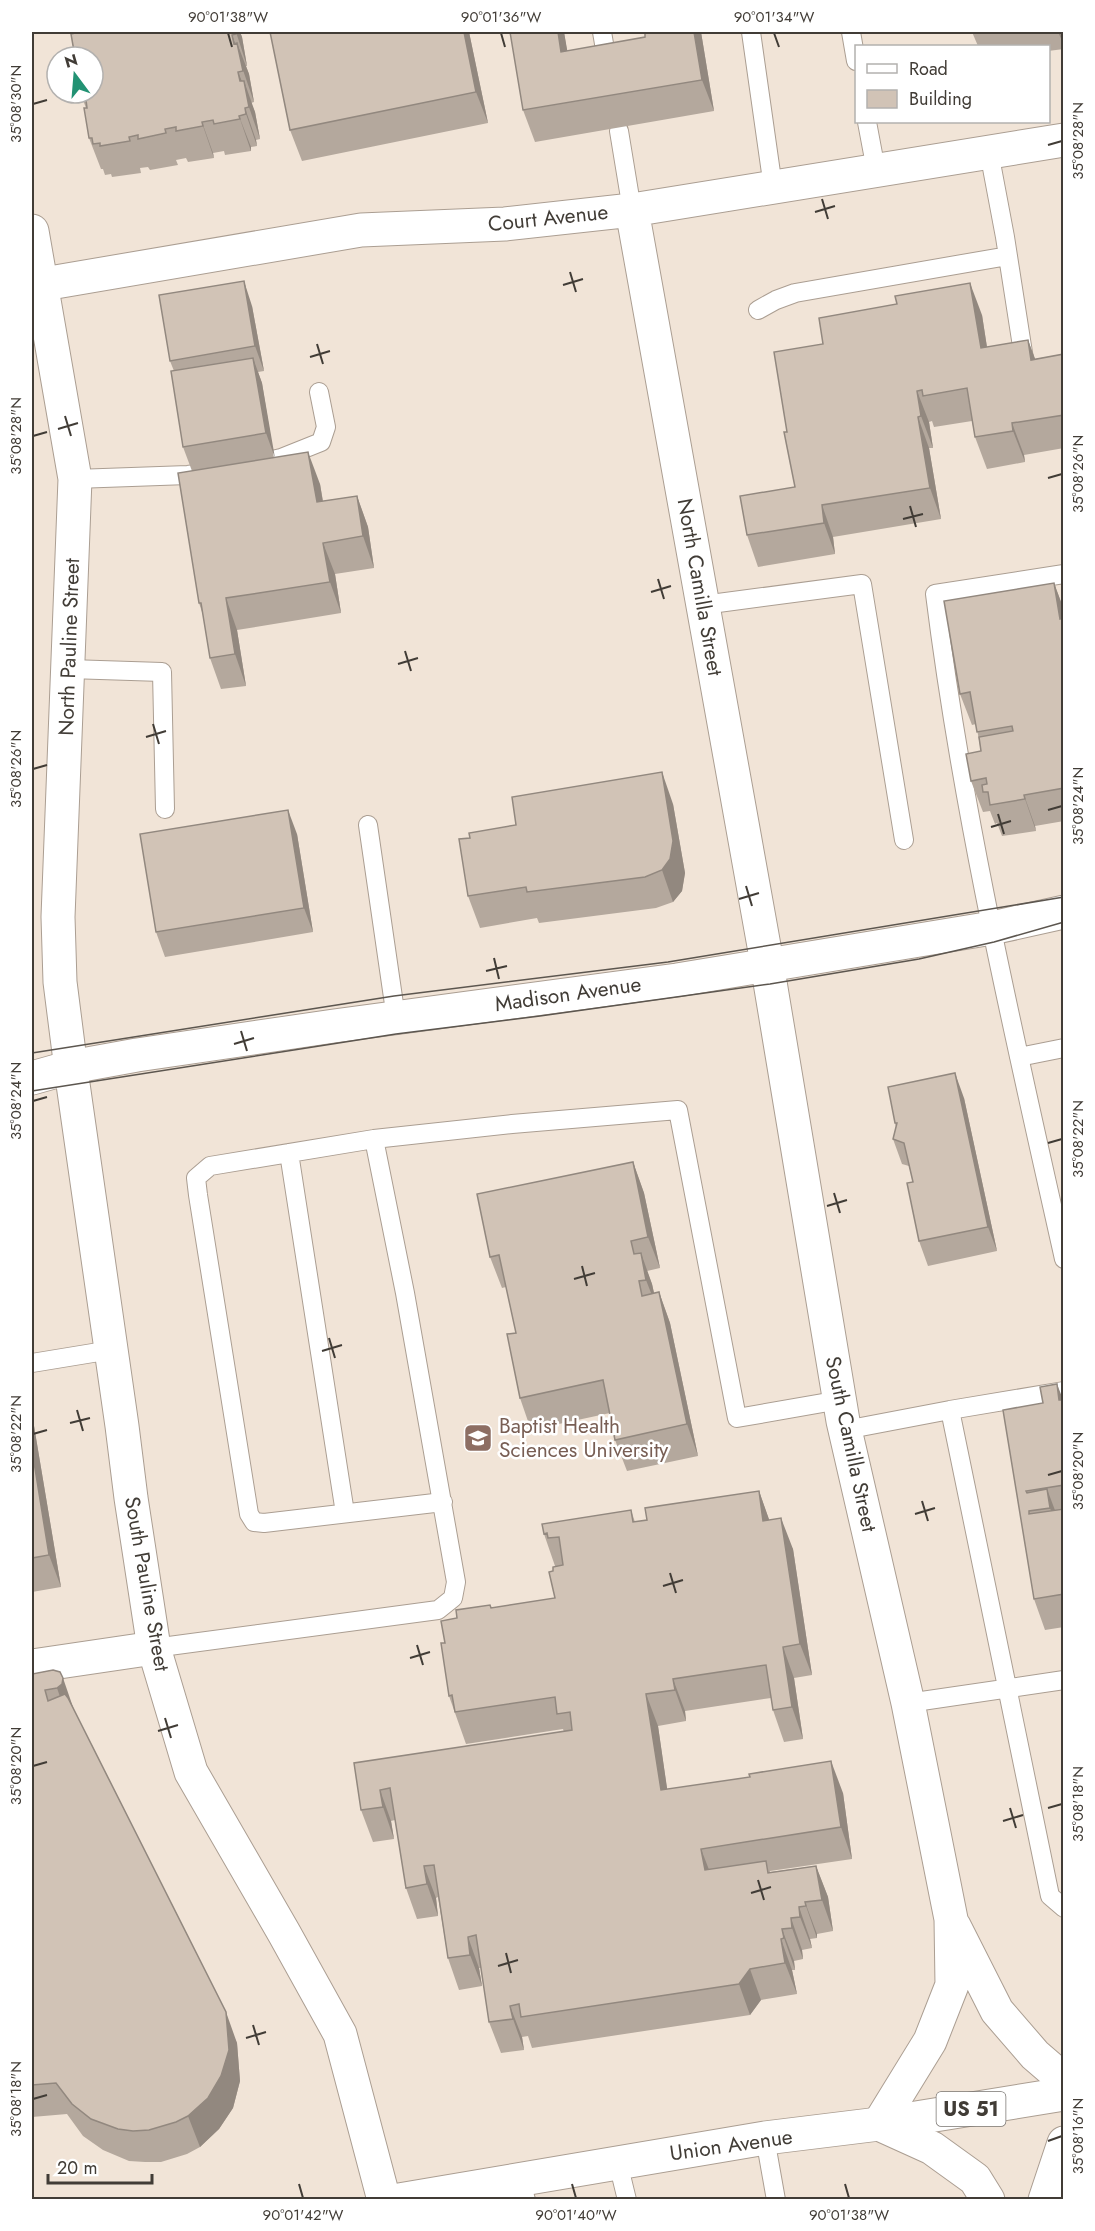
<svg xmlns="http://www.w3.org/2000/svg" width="1095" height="2231" font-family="Jost,sans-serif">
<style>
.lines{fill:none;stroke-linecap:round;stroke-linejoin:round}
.service-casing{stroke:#ab9e92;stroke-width:20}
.minor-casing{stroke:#ab9e92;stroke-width:35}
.tertiary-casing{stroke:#ab9e92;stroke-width:35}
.secondary-casing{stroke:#ab9e92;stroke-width:35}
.primary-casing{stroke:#ab9e92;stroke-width:35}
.service{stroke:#fff;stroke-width:18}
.minor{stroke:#fff;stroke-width:33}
.tertiary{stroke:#fff;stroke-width:33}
.secondary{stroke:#fff;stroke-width:33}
.primary{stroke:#fff;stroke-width:33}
.tram{stroke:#5c564f;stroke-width:1.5}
.wall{fill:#b4a89d}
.shaded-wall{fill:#92887f}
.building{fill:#d1c3b6;stroke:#92887f;stroke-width:1.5}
.ticks{fill:none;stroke:#413c36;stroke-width:2}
.labels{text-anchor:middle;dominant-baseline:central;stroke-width:5;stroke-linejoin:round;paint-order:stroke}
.shield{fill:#fff;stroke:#7a7672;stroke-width:1.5}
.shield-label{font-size:20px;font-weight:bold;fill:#413c36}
.street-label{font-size:21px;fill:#413c36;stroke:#fff}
.education-label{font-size:21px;fill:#785e54;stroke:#fff;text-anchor:start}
.neatline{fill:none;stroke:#413c36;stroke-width:2}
.ticks-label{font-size:15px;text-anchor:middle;fill:#413c36}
</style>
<rect width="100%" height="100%" fill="#f1e4d7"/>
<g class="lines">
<g class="service-casing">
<path id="service" d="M602,32l6,35
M751,32l22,155
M851,32l5,29
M867,122l9,48
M619,131l13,79
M989,152l16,85 19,122
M758,310l18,-10 19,-7 213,-37
M264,462l17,-4 40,-16 5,-15 -7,-35
M75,479l113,-4 14,-2
M1064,574l-129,20c28,225 80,445 129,665
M703,605l159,-21 42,256
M69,669l93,3 3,137
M368,825l28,193
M1019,1057l45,-9
M374,1139l138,-15 166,-14 59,308 103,-18
M289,1153l56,360
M32,1363l79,-13
M1064,1391l-114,19 100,486 14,12
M845,1430l105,-20
M154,1648l284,-38 15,-12 3,-16 -51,-289 -31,-154 -164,27 -14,12 2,17 51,319 5,8 10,1 179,-21
M908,1703l156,-23
M765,2138l11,62
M618,2163l9,37
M520,2179l6,21"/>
</g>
<g class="minor-casing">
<path id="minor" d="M632,210l132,736 79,475 65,282 43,216 1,66 -22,56 -51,83 53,24 43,31 13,21
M32,286l329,-56 144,-6 127,-14 432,-70
M32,1666l122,-18
M954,1926l43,85 38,44 29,25
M1045,2200l19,-57"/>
</g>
<g class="tertiary-casing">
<path id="tertiary" d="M32,1078l39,-11 66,-12 197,-29 343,-46 315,-52 72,-16"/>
</g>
<g class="secondary-casing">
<path id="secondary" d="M32,231l43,248 -17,438 2,65 13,102 49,342 9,72 23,150 37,124 93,161 56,101 44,166"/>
</g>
<g class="primary-casing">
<path id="primary" d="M399,2200l366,-62 114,-14 185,-30"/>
</g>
<use href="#service" class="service"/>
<use href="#minor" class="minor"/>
<use href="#tertiary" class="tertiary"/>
<use href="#secondary" class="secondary"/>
<use href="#primary" class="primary"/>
<path class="tram" d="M32,1053l362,-57 274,-34 396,-65
M32,1091l364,-57 144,-18 230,-32 149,-25 75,-17 70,-20"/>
</g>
<path class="wall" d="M73,32h167l2,5 5,29h-1l3,8 5,28 -3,1 4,9 5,27 -4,1 1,6 -6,1v4l-26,4 -1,-4 -11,2 1,5 -26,4 -2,-4 -10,2 2,5 -28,5 -2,-3 -8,1 1,5 -29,4 -1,-3 -6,1 -2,-6h-2l-12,-31 -3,-30 -3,-8 10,-7z
M469,32l19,91 -186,38 -12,-31z
M564,32l3,19 78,-14v-5h56l13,79 -179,31 -12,-32z
M972,32h90l2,17 -16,2v-5h-70z
M252,306l12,65 -6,1 4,11 12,75 46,26 3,17 34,-5 11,31 6,41 -39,6 6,39 -104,17 9,56 -25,3 -11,-31 -7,-43 -4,-12 -7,-132 -9,-24 -9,-76 -4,-10z
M982,315l5,32 41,-7 7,19 29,-5v94l-40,7 1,7 -38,7 -12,-32 -3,-16 -38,6 -2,-6 -3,1 4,26h-4l12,71 -108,18 2,17 -77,13 -11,-32 48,-48 -8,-55 36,-88z
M1054,583l10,27v211l-29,5 1,5 -34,5 -5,-13 -2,1 -5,-13 -7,1 -12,-31 10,-30 -5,-27 -4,1 -12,-31z
M673,804l12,69 -3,18 -9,11 -17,6 -117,15 -2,-5 -57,10 -12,-32z
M297,834l16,98 -148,25 -9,-25z
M964,1098l33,153 -69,15 -9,-25 -6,-59 -4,-16 -7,-2 -9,-25 3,-12 -1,-4z
M633,1162l11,31 16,75 -13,3 5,13 2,9 5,-1 11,31 28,133 -71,15 -12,-31 -5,-27 -79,17 -11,-32 -4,-65 -10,-46 -4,1 -12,-31z
M1064,1400v227l-19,3 -11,-31 -31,-189z
M32,1414l29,173 -29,5z
M759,1491l10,29 24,29 19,126 -18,3 9,61 -19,3 -11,-32 -2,-12 -86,13 1,10 -28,5 9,63 176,4 9,66 -82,12v1l46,-6 12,31 5,34 -16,3v4l-7,1 2,9 -10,2 1,9 -9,2 1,9h-3l5,24 -36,6 -11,15 -218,33 -4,-12 -6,1 2,13 -23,3 -12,-31 -8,-54h-2l3,18 -23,4 -11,-32 -10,-61 -2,1 2,18 -21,3 -11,-31 -11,-68 -4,1 3,18 -21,3 -12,-32 -7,-47 210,-31 -1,-3 -97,15 -17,-48 -4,-53 45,-38 1,3 64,-10 -2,-27 5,-5h-3l-11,-32 87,-24 4,12 12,-2z
M53,1670l21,40 163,333 3,38 -7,27 -14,21 -19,18 -13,7 -26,8h-16l-16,-1 -26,-11 -20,-14 -16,-22 -35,3v-443z"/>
<path class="shaded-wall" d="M236,32h4l2,5 5,29z
M464,32h5l19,91 -12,-31z
M558,32h6l9,51 -12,-31z
M694,32h7l13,79 -12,-31z
M1058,32h4l2,13z
M232,35l7,19 -2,-11 12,31 5,28 -20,-58z
M238,72l8,19 -2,-10 11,31 5,27 -20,-58z
M245,108l11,32 1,6 -11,-32z
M239,116l12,31v4l-11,-32z
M202,122l11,31 1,5 -11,-32z
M244,281l8,25 12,65 -9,-25z
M970,283l12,32 10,65 -11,-32z
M1028,340l12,32 -9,-12z
M253,358l9,25 13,75 -9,-25z
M917,391l12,31 4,26 -12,-32z
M918,417l11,31 12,71 -11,-31z
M1012,423l12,32 1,7 -12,-31z
M308,452l12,32 8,50 -11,-32z
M357,496l11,31 6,41 -11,-32z
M822,505l11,32 2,17 -11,-31z
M323,543l12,31 6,39 -11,-31z
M1054,583l10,27v20l-4,-11z
M226,598l11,32 9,56 -11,-32z
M662,772l11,32 12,69 -3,18 -9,11 -11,-32z
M1024,795l11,31 1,5 -11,-32z
M288,810l9,24 16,98 -9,-24z
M955,1073l9,25 33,153 -9,-24z
M633,1162l11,31 16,75 -12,-31z
M641,1253l11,31 6,27 -12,-31z
M659,1292l11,31 28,133 -11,-32z
M1057,1384l7,18 -5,-2z
M32,1414l29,173 -12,-32 -17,-105z
M1047,1489l12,32 2,18 -11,-31z
M759,1491l11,31 -7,-1z
M781,1518l12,31 19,126 -12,-31z
M783,1647l11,31 9,61 -11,-32z
M63,1678l11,32 -6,10 -11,-32z
M673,1679l12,32 1,10 -11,-31z
M646,1694l12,32 14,96 -11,-32z
M831,1761l12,32 9,66 -11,-32z
M380,1790l11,31 3,18 -11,-32z
M701,1849l12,31 -8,-10z
M424,1866l12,32 2,18 -11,-32z
M816,1866l12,31 5,34 -11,-31z
M805,1902l12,32v4l-11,-32z
M799,1907l11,32 2,9 -12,-31z
M791,1918l11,32 1,9 -11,-31z
M782,1929l12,32 1,9 -11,-32z
M468,1937l11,31 3,18 -12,-31z
M781,1939l11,31 5,24 -12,-31z
M750,1969l11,31 -11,15 -11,-31z
M510,2006l12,31 2,13 -11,-31z
M226,2012l11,31 3,38 -7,27 -14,21 -19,18 -12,-31z"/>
<path class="building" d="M74,32h162v2l-4,1 2,9 3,-1 6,28 -5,1 2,9h4l5,26 -4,1 1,6 -7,2 1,3 -26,5 -1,-4 -11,2 1,4 -27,5v-4l-11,2 1,4 -28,6v-4l-9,2 1,4 -30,5v-3l-7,1 -1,-6h-3l-5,-30h3l-1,-8h-3l-1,-7h11v-36h-18l-4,-23 4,-1z
M270,32h194l12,60 -186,38z
M510,32h48l3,20 84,-15v-5h49l8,48 -179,30z
M244,281l11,65 -85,15 -11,-66z
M970,283l11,65 47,-8 3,20 33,-6v61l-52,8 1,8 -38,6 -8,-49 -44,8 -1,-6 -5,1 4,25 -3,1 12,71 -108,17 2,18 -77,12 -7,-39 55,-9 -11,-55h3l-13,-80 49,-8 -4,-26 78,-14 -2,-8z
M253,358l13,75 -83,14 -12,-76z
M308,452l9,50 40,-6 6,40 -40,7 7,39 -104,16 9,56 -25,4 -9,-55h-2l-21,-130z
M1054,583l6,36 4,-1v170l-40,7 1,4 -35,6 -2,-13h-5l-1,-7 5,-1 -1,-6 -15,3 -5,-27 15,-3 -2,-14 34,-6 -1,-5 -35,6 -7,-40 -10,2 -16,-93z
M662,772l11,69 -3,18 -8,11 -17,7 -118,15 -1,-5 -58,9 -9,-57 11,-1 -1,-5 47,-8 -4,-28z
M288,810l16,98 -148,24 -16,-98z
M955,1073l33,154 -69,14 -12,-58 6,-1 -9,-39 -11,-4 4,-16h-2l-7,-36z
M633,1162l15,75 -17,4 3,13 7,-1 5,27 -7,1 3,15 17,-4 28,132 -72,16 -12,-60 -83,18 -13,-64 9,-1 -17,-78 -9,2 -13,-63z
M1057,1384l2,16h5v85l-38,6 1,2 20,-4 3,19 -21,3v3l35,-5v85l-30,5 -31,-189 40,-7 -3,-16z
M32,1450l17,105 -17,3z
M759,1491l4,30 18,-3 19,126 -17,3 9,60 -19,3 -7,-45 -93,14 2,11 -29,4 15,96 89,-13 -1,-3 82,-13 10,66 -140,22 4,21 61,-9 2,12 48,-7 6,34 -17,2 1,4 -7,1 1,10 -9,1 1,10 -10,1 2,9 -3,1 4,24 -35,6 -11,15 -218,33 -2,-13 -9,2 3,13 -24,3 -13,-87 -8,2 2,18 -22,3 -14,-93 -10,1 3,18 -21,4 -16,-100 -10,2 3,17 -22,3 -7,-47 218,-33 -2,-18 -13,2 -2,-17 -100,15 -3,-17 -3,1 -8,-53h4l-4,-22 16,-3 -1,-8 34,-5 1,3 64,-10 -6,-26 4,-1v-4l10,-2 -4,-28 -11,1 -1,-5 -3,1 -2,-10 89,-14 2,12 14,-2 -2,-12z
M53,1670l7,2 3,6 -1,6 -5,4 -12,2 3,11 17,-7 3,4 158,314 3,38 -8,26 -13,22 -20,18 -12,6 -27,8 -16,1 -15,-2 -27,-10 -19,-15 -16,-21 -24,2v-411z"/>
<path class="ticks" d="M228,33l4,14M501,33l4,14M774,33l5,14M33,104l14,-4M1048,145l14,-4M822,199l6,20M815,212l20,-6M570,272l6,20M563,285l20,-6M317,344l6,20M310,357l20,-6M65,416l6,20M58,429l20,-6M33,436l14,-4M1048,478l14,-4M910,506l6,21M903,519l20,-5M658,579l6,20M651,592l20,-6M405,651l6,20M398,664l20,-6M153,724l6,20M146,737l20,-6M33,769l14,-4M1048,810l14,-4M998,814l6,20M991,827l20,-6M746,886l6,20M739,899l20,-6M494,958l5,21M486,971l21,-5M241,1031l6,20M234,1044l20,-6M33,1101l14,-4M1048,1143l14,-4M834,1193l6,20M827,1206l20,-6M582,1266l5,20M574,1279l21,-6M329,1338l6,20M322,1351l20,-6M77,1410l6,21M70,1423l20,-5M33,1434l14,-4M1048,1475l14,-4M922,1501l6,20M915,1514l20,-6M670,1573l6,20M663,1586l20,-6M417,1645l6,20M410,1658l20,-6M165,1718l6,20M158,1731l20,-6M33,1766l14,-4M1010,1808l6,20M1048,1808l14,-4M1003,1821l20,-6M758,1880l6,20M751,1893l20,-6M506,1953l5,20M498,1966l20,-6M253,2025l6,20M246,2038l20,-6M33,2099l14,-4M1048,2141l14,-5M299,2184l4,14M572,2184l4,14M845,2184l4,14"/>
<defs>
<g id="university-square" transform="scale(1.5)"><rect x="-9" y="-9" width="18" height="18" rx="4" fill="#8d6e63" stroke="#fff"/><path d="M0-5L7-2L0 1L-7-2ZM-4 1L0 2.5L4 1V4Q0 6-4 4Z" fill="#fff"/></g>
</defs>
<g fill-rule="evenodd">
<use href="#university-square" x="478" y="1438"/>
</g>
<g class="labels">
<rect class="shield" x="936.5" y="2092" width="69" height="34" rx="4.5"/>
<g class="shield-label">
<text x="971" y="2109">US 51</text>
</g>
<g class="street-label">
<text transform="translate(548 218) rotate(-6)">Court Avenue</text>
<text transform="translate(700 587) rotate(80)">North Camilla Street</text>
<text transform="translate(69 647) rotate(-88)">North Pauline Street</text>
<text transform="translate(568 994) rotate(-8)">Madison Avenue</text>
<text transform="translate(851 1444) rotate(78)">South Camilla Street</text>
<text transform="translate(147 1584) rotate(80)">South Pauline Street</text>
<text transform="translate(731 2145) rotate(-8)">Union Avenue</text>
</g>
<g class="education-label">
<text x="499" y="1426">Baptist Health<tspan x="499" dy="24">Sciences University</tspan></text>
</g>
</g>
<rect width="1095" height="2231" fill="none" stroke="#ffffff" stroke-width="66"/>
<rect x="855" y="45" width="195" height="78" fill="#ffffff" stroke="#b3b1af" stroke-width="1.5"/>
<rect x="867" y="64" width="30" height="9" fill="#ffffff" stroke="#b3b1af" stroke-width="1.5"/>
<text x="909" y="75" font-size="18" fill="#413c36">Road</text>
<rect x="867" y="90" width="30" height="18" fill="#d1c3b6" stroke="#b3b1af" stroke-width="1.5"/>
<text x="909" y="105" font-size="18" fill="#413c36">Building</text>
<g transform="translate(75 75) rotate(344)"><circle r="28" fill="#ffffff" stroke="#b3b1af" stroke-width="1.5"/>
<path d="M0-4.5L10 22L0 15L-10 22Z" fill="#229273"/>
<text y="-9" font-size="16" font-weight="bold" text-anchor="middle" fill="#413c36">N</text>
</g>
<path d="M48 2174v9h104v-9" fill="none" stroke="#413c36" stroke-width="3"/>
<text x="57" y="2174" font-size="18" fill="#413c36" stroke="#ffffff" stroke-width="4.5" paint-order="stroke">20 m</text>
<rect x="33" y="33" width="1029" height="2165" class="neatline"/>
<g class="ticks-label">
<text x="228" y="22">90°01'38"W</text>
<text x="501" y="22">90°01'36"W</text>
<text x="774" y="22">90°01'34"W</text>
<text transform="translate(16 104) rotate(-90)" y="5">35°08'30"N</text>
<text transform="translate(1078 141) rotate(-90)" y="5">35°08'28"N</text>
<text transform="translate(16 436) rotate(-90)" y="5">35°08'28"N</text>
<text transform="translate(1078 474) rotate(-90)" y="5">35°08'26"N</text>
<text transform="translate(16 769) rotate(-90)" y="5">35°08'26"N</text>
<text transform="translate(1078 806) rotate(-90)" y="5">35°08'24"N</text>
<text transform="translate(16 1101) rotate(-90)" y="5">35°08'24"N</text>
<text transform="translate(1078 1139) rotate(-90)" y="5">35°08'22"N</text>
<text transform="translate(16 1434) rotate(-90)" y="5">35°08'22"N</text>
<text transform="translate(1078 1471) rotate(-90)" y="5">35°08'20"N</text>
<text transform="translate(16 1766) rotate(-90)" y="5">35°08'20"N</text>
<text transform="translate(1078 1804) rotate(-90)" y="5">35°08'18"N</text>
<text transform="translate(16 2099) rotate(-90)" y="5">35°08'18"N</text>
<text transform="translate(1078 2136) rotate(-90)" y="5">35°08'16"N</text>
<text x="303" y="2220">90°01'42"W</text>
<text x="576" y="2220">90°01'40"W</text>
<text x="849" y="2220">90°01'38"W</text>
</g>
</svg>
